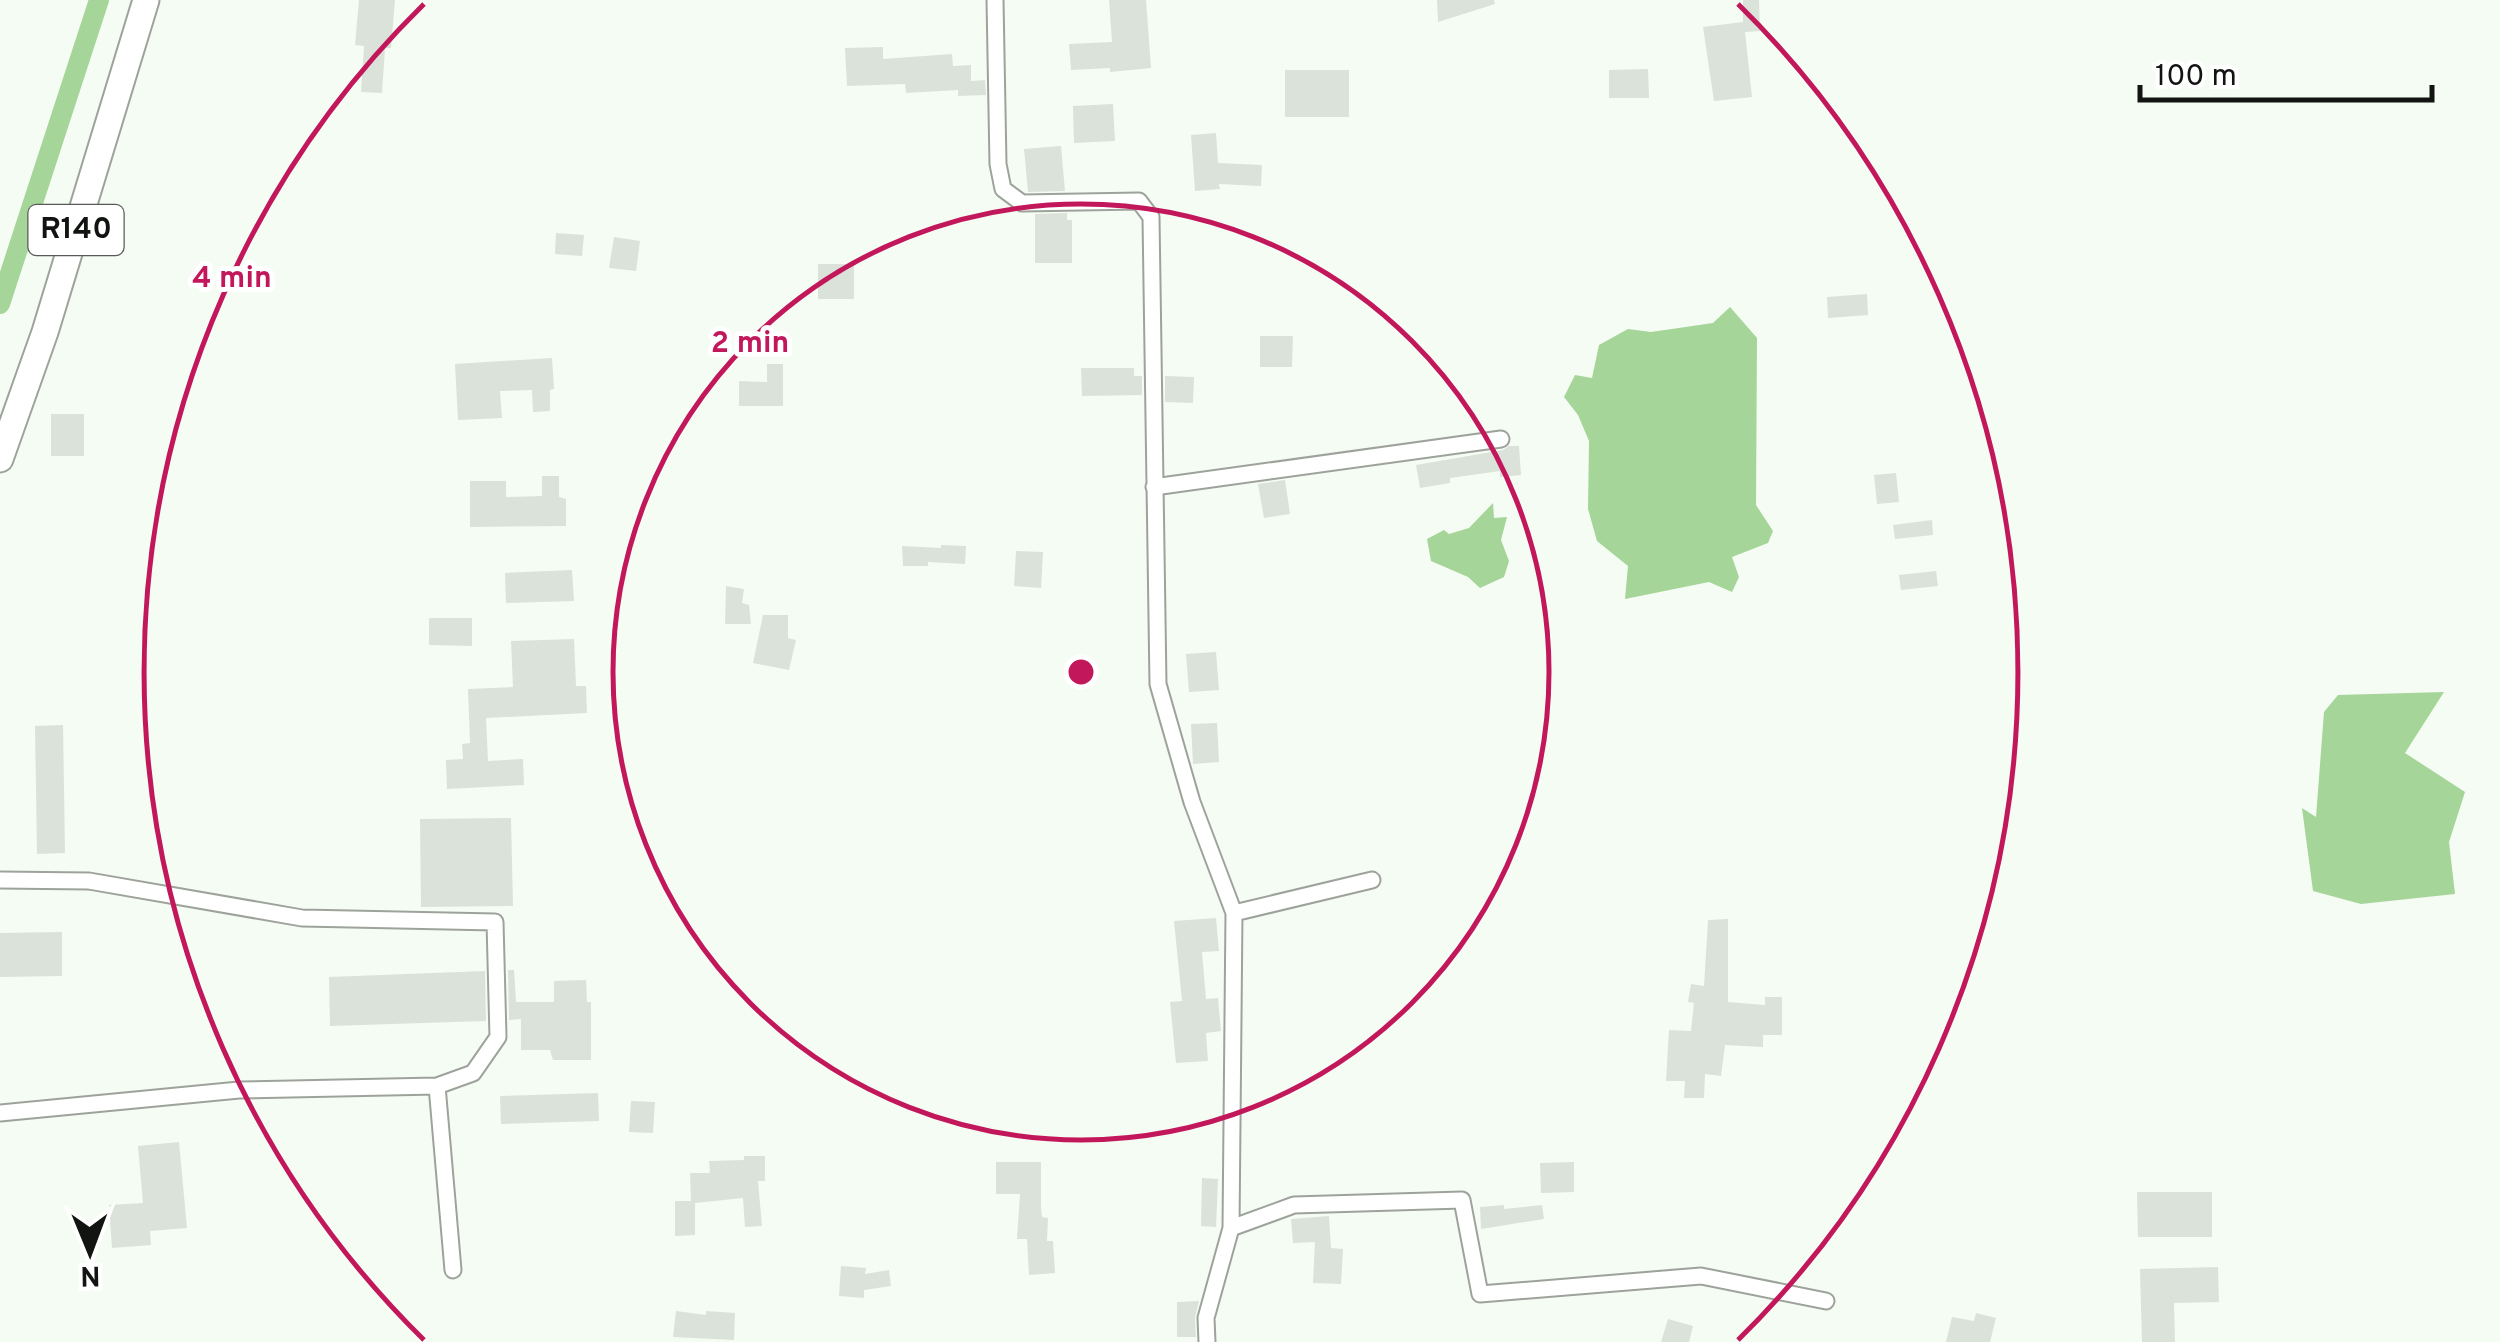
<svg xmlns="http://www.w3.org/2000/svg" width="2500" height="1342" font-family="Overpass,sans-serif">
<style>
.water{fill:#a5d598}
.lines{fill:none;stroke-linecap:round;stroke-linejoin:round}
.canal{stroke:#a5d598;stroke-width:20}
.building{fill:#dbe2d9}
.street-casing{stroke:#9da39b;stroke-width:19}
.primary-casing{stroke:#9da39b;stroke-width:29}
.street{stroke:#fff;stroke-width:15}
.primary{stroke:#fff;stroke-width:25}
.ring{fill:none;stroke:#c2185b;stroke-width:5}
.labels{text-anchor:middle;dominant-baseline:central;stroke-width:10;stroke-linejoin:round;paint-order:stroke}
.shield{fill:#fff;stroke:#585a58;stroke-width:2.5}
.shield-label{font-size:30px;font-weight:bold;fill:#111411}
.centre{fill:#c2185b;stroke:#fff;stroke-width:5}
.ring-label{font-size:30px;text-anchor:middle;font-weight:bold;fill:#c2185b;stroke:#fff;stroke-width:10;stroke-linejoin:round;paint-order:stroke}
</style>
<rect width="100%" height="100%" fill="#f5fcf3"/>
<path class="water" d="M1730,307l27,31 -1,167 17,26 -5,12 -36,14 7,20 -7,15 -23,-10 -84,17 3,-33 -31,-25 -9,-32 1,-68 -11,-26 -14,-18 11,-22 17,3 7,-33 29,-16 23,3 62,-9z
M1493,503l1,15 13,-1 -6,23 8,21 -5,16 -24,11 -12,-11 -37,-16 -4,-22 17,-9 5,4 20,-6z
M2444,692l-39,61 60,39 -16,50 6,52 -94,10 -48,-13 -11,-83 14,9 8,-105 14,-17z"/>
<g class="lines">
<path class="canal" d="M0,304l99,-304"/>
</g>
<path class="building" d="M359,0h36l-4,48h-6l-3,45 -21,-1 3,-46 -9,-1z
M1109,0h37l5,68 -41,4v-4l-39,2 -2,-26 43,-2z
M1437,0h57l1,4 -57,18z
M1743,0h16l1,31 -15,1 7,65 -38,4 -11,-74 40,-5z
M883,47v12l69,-5 1,12 18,-1v16l14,-1 1,15 -28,1v-6l-52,3 -1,-9 -58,2 -2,-38z
M1648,69l1,29h-40v-28z
M1285,70h64v47h-64z
M1113,104l2,37 -41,2 -1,-37z
M1216,133l2,30 44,2 -1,21 -42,-2 1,5 -25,2 -4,-56z
M1061,146l4,45 -37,1 -4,-43z
M1067,213v7h5v43h-37v-49z
M556,233l28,2 -2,21 -27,-2z
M614,237l26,4 -4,30 -27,-3z
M818,264h36v35h-36z
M1867,294l1,21 -40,3 -1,-21z
M1260,336h33l-1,31h-32z
M552,358l2,31 -4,1v21l-17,1 -1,-22 -32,1 2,27 -44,2 -3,-56z
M767,364h16v42h-44v-25l28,1z
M1081,368h53v8h8v19l-60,1z
M1165,376l29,1 -1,26 -28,-1z
M51,414h33v42h-33z
M1509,446h10l2,29 -21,2v-6l-50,7v5l-30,5 -4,-23 87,-15z
M1896,473l3,29 -22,2 -3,-29z
M542,476h17v21l7,2v27l-96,1v-46h36v16l36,-1z
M1285,480l5,34 -26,4 -6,-34z
M1932,520l1,15 -38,4 -2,-14z
M941,545l25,1 -1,18 -37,-2v4h-25l-1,-20 39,2z
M1016,551l27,1 -2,36 -27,-2z
M572,570l2,31 -68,2 -1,-30z
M1936,571l2,15 -37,4 -2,-15z
M726,586l18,3 -2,14 7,2 2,19h-26z
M763,615h25v23l8,2 -7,30 -36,-7z
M429,618h43v28l-43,-1z
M574,639l2,47h10l1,27 -101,5 2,43 35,-2 1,26 -77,4 -1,-29 17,-1 -1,-15 8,-1 -2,-54 45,-2 -2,-46z
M1216,652l3,38 -30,2 -3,-38z
M1217,723l2,39 -26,2 -2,-40z
M63,725l2,128 -28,1 -2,-128z
M511,818l2,88 -92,1 -1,-88z
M1216,918l3,33 -17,1 4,47 12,-1 3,33 -15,2 2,28 -32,2 -6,-61 12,-1 -8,-80z
M1728,919v83l37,3v-8h17v38h-19v12l-38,-2 -4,31 -16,-2 -1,24h-20l1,-17h-19l3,-51 22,1 3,-28 -6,-1 3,-18 13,2 4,-66z
M62,932v44l-62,1v-44z
M508,970h6l2,32h38v-21l32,-1 1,22h4v58h-38l-3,-10h-29v-31l-12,1z
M485,971l1,50 -156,5 -1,-49z
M598,1093l1,28 -98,3 -1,-28z
M631,1101l24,1 -2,31 -24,-1z
M179,1142l8,86 -37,3 1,14 -39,3 -3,-43 34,-2 -5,-57z
M744,1156h21v25h-7l4,45 -17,1 -2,-29 -48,5v32l-20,1v-35h16l-1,-28h20l-1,-12 35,-1z
M996,1162h45v45l1,10 6,1 -1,23h6l2,32 -26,2 -2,-36h-10l3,-45h-24z
M1574,1162v30l-33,1 -1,-30z
M1202,1178l16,1 -2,48 -15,-1z
M2137,1192h75v45h-74z
M1504,1205v4l38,-4 2,14 -63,10 -1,-22z
M1329,1216l2,32 12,1 -2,35 -28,-1 2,-41 -22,1 -2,-24z
M841,1266l25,2 -1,6 24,-4 2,16 -27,4v8l-25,-2z
M2218,1267l1,35 -45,1 1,39h-33l-2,-73z
M1199,1301l-4,17 1,19h-19v-35z
M676,1311l30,4v-4l29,2 -1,27 -61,-3z
M1976,1313l20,5 -6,24h-44l6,-25 22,4z
M1668,1319l25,7 -4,16h-28z"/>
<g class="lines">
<g class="street-casing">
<path id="street" d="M995,0l3,164 5,25 19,14 117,-2 12,16 7,467 34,118 42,111 -3,315 -25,90 1,24
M1154,487l347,-48
M0,880l89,1 213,37 193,4 3,115 -25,36 -36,13
M1234,913l138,-33
M0,1113l239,-23 198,-4 16,184
M1231,1228l63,-23 168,-5 18,94 221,-18 125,25"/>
</g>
<g class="primary-casing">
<path id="primary" d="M0,459l45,-127 101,-332"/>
</g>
<use href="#street" class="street"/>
<use href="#primary" class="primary"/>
</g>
<g class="ring">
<circle cx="1081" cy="672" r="468"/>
<path d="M424 1340A937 937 0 0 1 424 4M1738 4A937 937 0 0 1 1738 1340"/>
</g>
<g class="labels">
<rect class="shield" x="28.5" y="205" width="95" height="50" rx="8"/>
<g class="shield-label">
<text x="76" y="230">R140</text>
</g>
</g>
<circle cx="1081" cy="672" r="15" class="centre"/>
<g class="ring-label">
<text x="232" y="287">4 min</text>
<text x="750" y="352">2 min</text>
</g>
<g transform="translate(90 1252) rotate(179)" stroke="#ffffff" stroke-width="8" paint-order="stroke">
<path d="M0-8L18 38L0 25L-18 38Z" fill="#111411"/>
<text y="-15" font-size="28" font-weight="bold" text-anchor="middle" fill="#111411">N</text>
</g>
<path d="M2140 85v15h292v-15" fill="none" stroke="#111411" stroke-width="5"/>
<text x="2155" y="85" font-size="30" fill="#111411" stroke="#ffffff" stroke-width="8" paint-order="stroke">100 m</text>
</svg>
